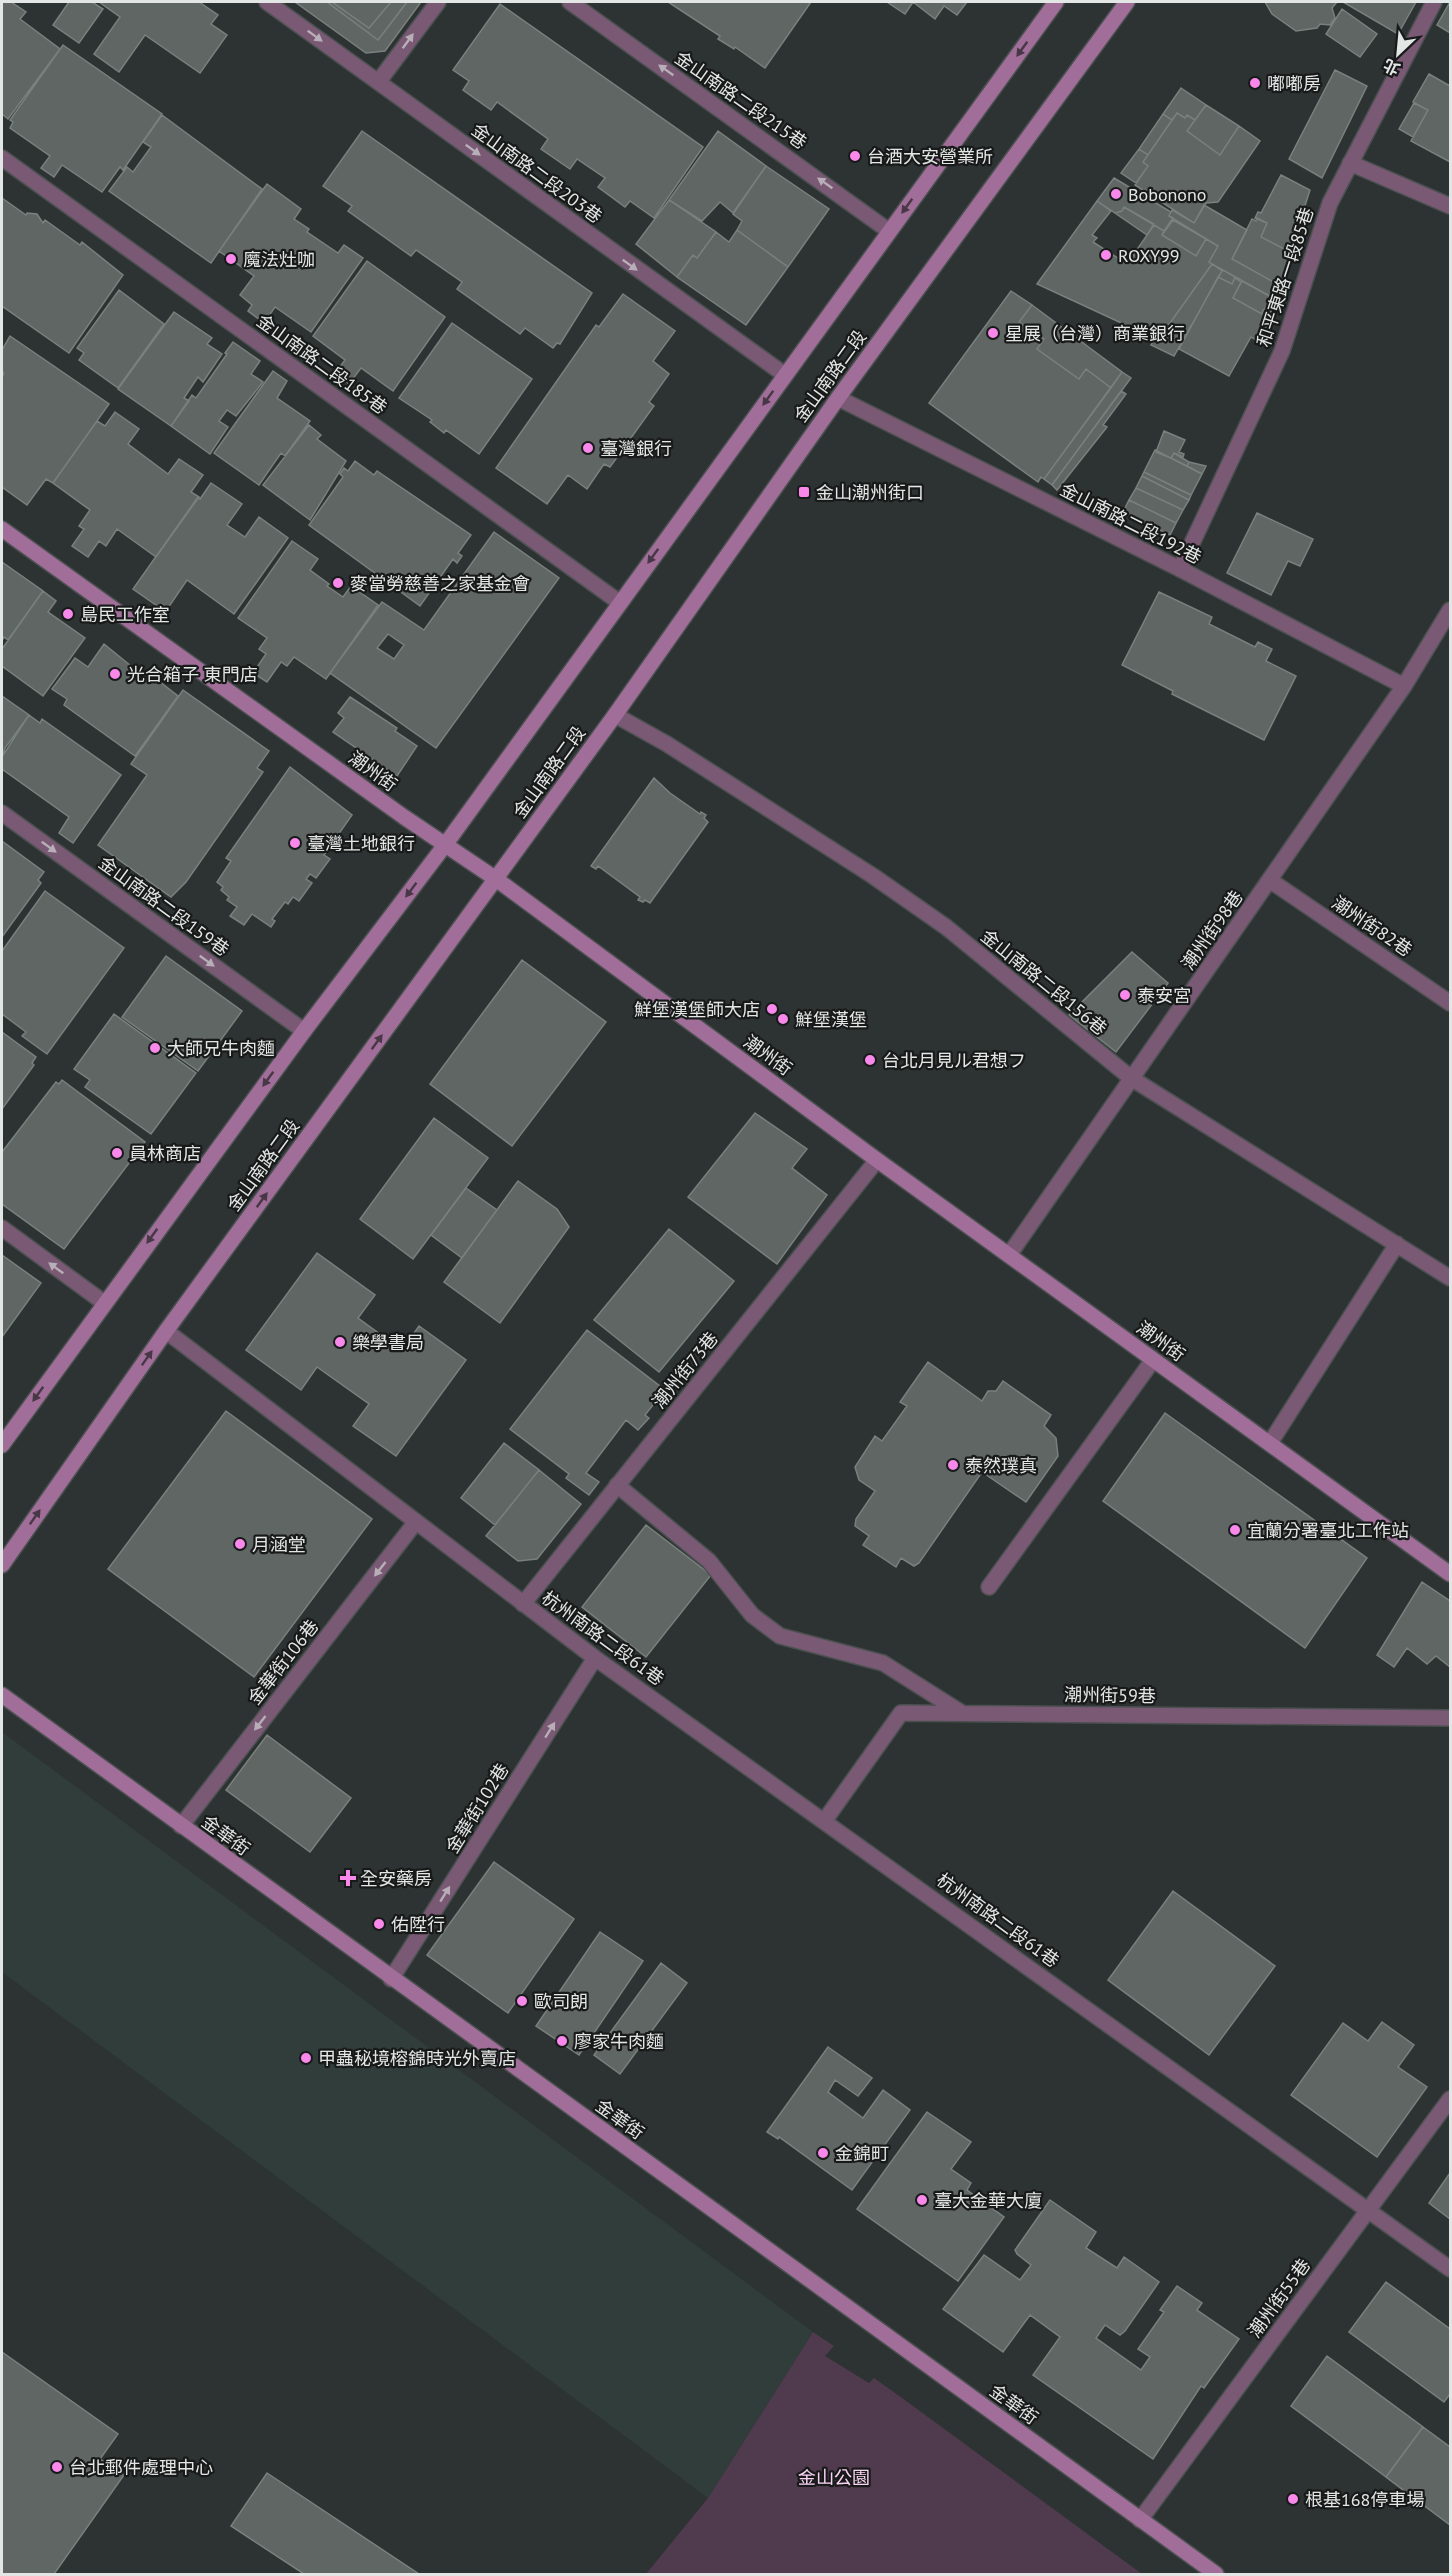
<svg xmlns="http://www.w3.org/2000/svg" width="1452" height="2576" font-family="'PT Sans','Noto Sans TC','Noto Sans JP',sans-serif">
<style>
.built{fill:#303d3a}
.green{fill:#503a4d}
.building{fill:#5f6664;stroke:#79807e;stroke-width:1.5;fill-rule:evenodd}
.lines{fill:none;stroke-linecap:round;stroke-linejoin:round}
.lane-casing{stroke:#4a504f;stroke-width:18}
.street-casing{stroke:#4a504f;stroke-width:18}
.secondary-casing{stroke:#4a504f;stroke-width:18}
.lane{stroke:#7a5975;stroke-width:15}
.street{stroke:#7a5975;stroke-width:15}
.secondary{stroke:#a16e9a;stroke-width:15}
.oneway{fill:#b8aeb8}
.oneway2{fill:#483747}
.poi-dot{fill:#f888ea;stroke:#181a1a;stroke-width:2}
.labels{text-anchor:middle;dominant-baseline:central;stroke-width:4.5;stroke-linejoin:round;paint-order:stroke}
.poi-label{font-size:18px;fill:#e2e6e5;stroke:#181a1a;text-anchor:start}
.street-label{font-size:18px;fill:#e2e6e5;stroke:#181a1a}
.park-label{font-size:18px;fill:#fad3f4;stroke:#181a1a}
</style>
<rect width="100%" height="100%" fill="#2d3332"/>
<path class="built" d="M2,1732l811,600 -105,166 -706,-526z"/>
<path class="green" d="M813,2332l21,14 -9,10 44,27 5,-5 24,17 244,179h-496l62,-76z"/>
<path class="building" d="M2,2h9l15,10 -6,7 40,30 -52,70 -6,-5z
M69,2h23l11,7 -24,34 -26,-18z
M99,2h100l19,13 -7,9 16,11 -27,38 -55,-38 -26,37 -25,-18 26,-37z
M295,2h32l51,38 29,-38h14l-36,49 -19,2z
M327,2h5l37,26 22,-26h16l-29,38z
M332,2h59l-22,26z
M668,2h143l-46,66 -30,-21 -1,2 -16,-10 2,-3z
M887,2h80l-10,13 -13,-9 -9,13 -22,-17 -8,12z
M1265,2h72l-5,6 3,10 -5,7 -10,-1 -3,4 -21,3 -24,-17z
M1343,2h73l-18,32z
M1450,2v31l-13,-8z
M500,4l203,143 -49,71 -24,-17 -5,6 -27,-20 7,-9 -28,-19 -7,10 -29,-20 7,-10 -51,-37 -6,8 -28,-20 6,-9 -16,-11z
M1342,9l35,25 -17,23 -34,-23z
M63,45l99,69 -39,56 -3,-3 -18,25 -40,-27 -8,12 -13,-9 9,-12 -40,-28 3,-6 -3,-2z
M1335,70l32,16 -45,92 -33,-19z
M1429,74l21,12v76l-39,-21 17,-31 -15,-8z
M1181,88l25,17 -11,15 -8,-5 -2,3 -8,-5 -5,7 -9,-6z
M1414,103l14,7 -15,27 -14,-8z
M1206,105l33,21 -19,29 -33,-24z
M1177,113l8,5 2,-3 8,5 -8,11 33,24 19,-29 21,15 -42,61 -12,1 -12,20 -59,-38 13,-19 -5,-4z
M1163,114l9,6 -24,35 -9,-6z
M162,115l100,74 -51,74 -102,-72 18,-24 6,5 18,-25 -8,-5z
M362,131l230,162 -32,51 -3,-1 -4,5 -28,-20 -5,6 -63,-45 5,-7 -46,-32 -5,6 -63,-45 4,-5 -29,-20z
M718,131l48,35 -33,47 -13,-11 -18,19 -33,-21z
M1139,149l9,6 -5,7 5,4 -12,17 -15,-10z
M766,166l63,43 -41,58 -51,-37 5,-9 -9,-7z
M1281,175l29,15 -20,62 -29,-15 6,-14 -12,-5 3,-6 3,1z
M1114,178l57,34 -2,4 4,2 -9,13 -40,-24 -2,4 -7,2 -18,-12z
M267,184l34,25 -7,10 15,10 -2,3 31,21 6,-8 19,13 -52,74 -36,-25 -11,16 -16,-12 4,-6 -12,-10 14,-19 -35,-25z
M2,198l24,17 1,-2 10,1 6,9 2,-3 35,25 2,-3 41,33 -54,78 -67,-47z
M669,200l47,32 -19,26 -4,-3 -16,22 -41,-33z
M1097,201l14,10 -19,24 5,3 -4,4 34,22 27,-39 10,6 -2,4 34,21 10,-17 12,7 -9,16 3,2 -54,76 -121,-56z
M1204,205l43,25 -15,29 49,27 -4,14 -65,-36 -3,-2 9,-16 -49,-30 3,-6 22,13z
M1124,207l30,17 -7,11 -32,-22 7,-2z
M1257,218l10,5 -6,14 29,15 -9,34 -49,-27 20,-40 4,2z
M1173,220l33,19 -10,17 -34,-21z
M737,230l51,37 -42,58 -69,-48 16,-22 4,3 19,-26 13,10z
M367,261l78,56 -52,74 -32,-23 -12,16 -14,-11 10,-13 -32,-24z
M1212,264l10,7 -48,85 -23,-11 4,-7 3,2z
M1223,270l12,7 -3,7 -14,-7z
M1218,277l14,7 3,-6 6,4 -8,16 29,16 1,-4 10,6 -15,25 -7,-4 -22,39 -50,-27z
M1242,281l29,16 -9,17 -29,-16z
M119,290l45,34 -46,64 -39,-28 5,-7 -7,-5z
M1011,291l21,14 -13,17 25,17 -7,10 42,30 7,-10 25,19 -67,91 -3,-2 -3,5 -109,-79z
M623,294l52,37 -22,30 16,13 -20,28 5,4 -44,61 -6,-3 -17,25 -19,-14 -21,29 -51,-36 100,-143 3,2z
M1271,297l6,3 -7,13 -6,-2z
M1032,305l90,67 -11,16 -25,-19 -7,10 -42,-30 7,-10 -25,-17z
M174,312l38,26 -5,6 15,10 -19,28 -5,-5 -14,21 5,3 -18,25 -53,-37z
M452,323l80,56 -53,75 -33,-24 -2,3 -14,-11 2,-2 -33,-22z
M10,336l99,68 -56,79 -7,-4 -19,26 -25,-18v-109l2,-5 -2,-2v-21z
M233,342l27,19 -9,13 12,8 -27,34 -9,-6 -8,11 9,6 -18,27 -39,-28 21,-31 4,3 31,-44 -2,-1z
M273,371l14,10 -10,17 33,23 -25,35 -4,-3 -22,32 -45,-32z
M1122,372l9,6 -79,107 -8,-6z
M1121,391l5,3 -23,31 4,2 -50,63 -5,-5z
M115,412l24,17 -11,15 40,30 11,-15 24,16 -12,17 8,5 -43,60 -39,-28 -11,17 -7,-5 -11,16 -16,-11 12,-17 -5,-3 11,-16 -37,-27 44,-62 8,5z
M309,425l12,10 -4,4 29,22 -36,59 -47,-35z
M1164,431l21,9 -6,12 5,2 -1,3 -9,-4 -3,5 -15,-6z
M1155,450l47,24 -11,21 -47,-23z
M1174,453l15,9 -2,4 -16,-8z
M355,461l19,14 3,-4 94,64 -13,18 4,3 -5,7 -4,-4 -33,47 -111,-81 34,-48 -3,-3 4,-6 4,3z
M1189,462l17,4 -4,8 -15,-8z
M1144,472l47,23 -2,5 -47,-24z
M1142,476l47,24 -6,10 -47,-22z
M211,483l31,21 -15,21 18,12 14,-20 29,21 -54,76 -47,-34 -19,28 -6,-4 -2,4 -27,-19 65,-92 2,2z
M1136,488l47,22 -7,13 -47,-23z
M1129,500l47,23 -6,12 -47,-23z
M1257,513l56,26 -13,27 -12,-5 -17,34 -44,-22z
M494,532l65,46 -123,170 -106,-75 52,-71 42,28zM388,634l16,11 -10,14 -17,-11z
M292,541l26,18 -8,11 19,14 -2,2 16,11 8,-11 27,19 -52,74 -32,-22 -7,9 -6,-4 -14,20 -14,-9 13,-19 -7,-5 8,-11 -29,-20z
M2,562l41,29 -35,49 -4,-3 -2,4z
M43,591l13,10 -8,11 37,26 -42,58 -41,-30v-17z
M1159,592l53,25 -3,7 46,23 3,-5 14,7 -6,12 30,15 -32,64 -92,-46 1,-3 -51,-26z
M104,644l48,39 4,-4 22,17 -43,60 -71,-51 3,-6 -15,-10 23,-31 13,9z
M183,690l86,61 -12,17 6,4 -77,110 -15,15 -73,-52 49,-70 -16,-11z
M2,696l27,19 -27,42z
M350,697l47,31 -2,3 22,15 -20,30 -64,-44 11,-14 -6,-5z
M29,715l11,8 2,-4 79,56 -48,68 -14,-10 10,-16 -67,-48v-12l3,-9z
M290,767l62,48 -28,40 6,4 -14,19 -6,-4 -4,5 6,4 -13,18 -6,-4 -5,7 -3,-2 -13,17 3,2 -4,6 -19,-13 -8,11 -14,-9 7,-9 -10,-7 2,-3 -8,-7 2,-3 -6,-5 14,-21 -5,-3z
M654,778l16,15 30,21 1,-2 5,3 -2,3 4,4 -58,81 -5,-3 -2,2 -5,-2 2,-3 -42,-31 -2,3 -5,-3z
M2,841l42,31 -6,8 3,3 -39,54z
M45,891l79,57 -77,106 -25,-18 4,-4 -24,-18v-63z
M1132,952l36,31 -52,69 -47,-37z
M166,956l76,55 -44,60 -76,-54z
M522,960l84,62 -94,124 -82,-62z
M114,1014l82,59 -45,61 -66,-47 5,-7 -16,-11z
M2,1032l34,25 -4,6 2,2 -32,44z
M62,1080l83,62 -81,107 -62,-45v-52l54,-70 3,2z
M755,1113l52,36 -15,19 35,27 -50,69 -89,-67z
M434,1118l54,40 -75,101 -53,-40z
M518,1181l39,28 12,18 -69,96 -56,-41z
M466,1188l31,22 -35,48 -31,-23z
M669,1229l65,52 -75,91 -65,-52z
M317,1253l58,42 -17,23 44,32 17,-24 47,34 -70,96 -43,-30 16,-22 -52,-37 -16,23 -55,-40z
M2,1255l39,28 -39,54z
M587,1330l78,60 -20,25 4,3 -11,12 -12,-10 -40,53 13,9 -10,13 -23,-17 3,-4 -59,-45z
M928,1362l54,39 6,-10h8l7,-10 48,34 -7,11 12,12 2,18 -32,46 -44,-30 -63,91 -5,3 -13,-8 -5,9 -33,-22 6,-9 -14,-10 1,-7 19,-28 -16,-11 -4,-13 20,-31 7,5 25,-35 -7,-4z
M226,1411l146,108 -118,158 -146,-108z
M1165,1413l202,145 -62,90 -202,-147z
M504,1443l35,27 -44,55 -34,-27z
M539,1470l42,34 -44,55 -19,2 -32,-25z
M646,1525l65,50 -65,82 -64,-50z
M1422,1582l28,19v66l-14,-11 -9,8 -20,-16 -13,19 -17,-12z
M267,1735l84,63 -41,54 -84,-62z
M494,1862l80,57 -66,94 -81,-58z
M1173,1891l102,75 -66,89 -101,-75z
M600,1932l43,29 -64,94 -43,-29z
M661,1963l26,20 -67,91 -26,-19z
M1382,2022l32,23 -16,22 29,20 -50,70 -86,-62 52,-72 25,18z
M828,2047l44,31 -14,18 -23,-16 -7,12 35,26 20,-28 27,20 -58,80 -73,-53 -1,2 -11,-7z
M927,2112l44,30 -20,27 20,14 -4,7 37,27 -46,64 -101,-72z
M1450,2173v46l-21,-16z
M1050,2200l46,32 -10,16 31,20 7,-11 35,25 -34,49 -5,4 -15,-10 -9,13 45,32 9,-13 -12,-8 26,-37 -4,-2 17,-24 25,17 -5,7 42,29 -35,49 -3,-2 -48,73 -120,-84 27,-38 -30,-22 -27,37 -60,-43 41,-54 36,25 11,-15 -14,-11 -2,-4z
M1386,2282l64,47v65l-6,8 -95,-70z
M2,2352l116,82 -18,25 24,16 -70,99h-52z
M1327,2356l96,71 -37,50 -95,-71z
M1423,2427l27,20v78l-64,-48z
M267,2473l152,101h-115l-73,-48z"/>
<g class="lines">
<g class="lane-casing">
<path id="lane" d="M267,2l518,373
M570,2l319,229
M379,81l59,-79
M2,158l617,444
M1350,163l100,43
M1180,569l102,-218 48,-148 104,-201
M2,813l302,218
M1131,1078l319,200
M2,1228l101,74
M166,1331l429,327 855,611
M1270,1443l127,-199
M617,1485l92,76 43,54 28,21 103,27 79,50
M989,1587l164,-227
M825,1820l76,-107 549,5
M181,1826l234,-303
M391,1979l204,-321"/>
</g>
<g class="street-casing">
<path id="street" d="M838,398l342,171 224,117
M615,715l52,29 206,132 73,51 185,151
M1271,881l179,122
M1009,1255l395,-569 46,-76
M523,1604l354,-444
M1140,2520l310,-421"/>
</g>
<g class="secondary-casing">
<path id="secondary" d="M2,529l402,288 92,62 381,281 573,414
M2,1445l302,-414 141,-186 611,-843
M2,1565l164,-234 449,-616 223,-317 289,-396
M2,1695l1214,879"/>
</g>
<use href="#lane" class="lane"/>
<use href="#street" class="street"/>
<use href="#secondary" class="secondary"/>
</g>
<defs><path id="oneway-solid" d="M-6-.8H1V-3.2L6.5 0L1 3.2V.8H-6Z" transform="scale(1.5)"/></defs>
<g class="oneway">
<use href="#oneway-solid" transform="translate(315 36) rotate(36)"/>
<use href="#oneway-solid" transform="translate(408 41) rotate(-54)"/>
<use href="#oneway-solid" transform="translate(666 70) rotate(-145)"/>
<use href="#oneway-solid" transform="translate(473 150) rotate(36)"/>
<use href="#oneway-solid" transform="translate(825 183) rotate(-145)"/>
<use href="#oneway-solid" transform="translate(630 265) rotate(36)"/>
<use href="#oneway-solid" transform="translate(49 847) rotate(36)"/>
<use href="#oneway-solid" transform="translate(207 961) rotate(36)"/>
<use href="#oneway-solid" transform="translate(56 1268) rotate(-144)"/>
<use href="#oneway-solid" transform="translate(380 1569) rotate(128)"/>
<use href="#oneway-solid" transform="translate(260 1723) rotate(128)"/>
<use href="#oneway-solid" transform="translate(550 1730) rotate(-58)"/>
<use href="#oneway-solid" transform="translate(445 1894) rotate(-58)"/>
</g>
<g class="oneway2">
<use href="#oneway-solid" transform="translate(1022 49) rotate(126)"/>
<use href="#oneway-solid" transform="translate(907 206) rotate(126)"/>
<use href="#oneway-solid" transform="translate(768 398) rotate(126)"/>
<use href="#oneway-solid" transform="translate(653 556) rotate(126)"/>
<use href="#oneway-solid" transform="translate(411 890) rotate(127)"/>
<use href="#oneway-solid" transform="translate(377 1042) rotate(-54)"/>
<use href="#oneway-solid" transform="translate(268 1079) rotate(126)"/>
<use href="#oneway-solid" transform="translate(262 1200) rotate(-54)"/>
<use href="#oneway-solid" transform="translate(152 1236) rotate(126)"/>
<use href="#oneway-solid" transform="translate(147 1358) rotate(-55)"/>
<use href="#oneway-solid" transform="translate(38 1394) rotate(126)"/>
<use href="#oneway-solid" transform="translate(35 1517) rotate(-55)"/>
</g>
<g class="poi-dot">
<circle cx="1255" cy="83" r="6"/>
<circle cx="855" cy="156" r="6"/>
<circle cx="1116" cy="194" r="6"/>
<circle cx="1106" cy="255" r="6"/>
<circle cx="231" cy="259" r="6"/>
<circle cx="993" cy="333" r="6"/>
<circle cx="588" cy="448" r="6"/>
<rect x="798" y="486" width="12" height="12" rx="3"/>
<circle cx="338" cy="583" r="6"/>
<circle cx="68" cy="614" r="6"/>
<circle cx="115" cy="674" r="6"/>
<circle cx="295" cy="843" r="6"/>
<circle cx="1125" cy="995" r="6"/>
<circle cx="772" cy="1009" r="6"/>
<circle cx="783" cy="1019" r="6"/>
<circle cx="155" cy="1048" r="6"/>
<circle cx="870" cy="1060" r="6"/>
<circle cx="117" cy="1153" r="6"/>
<circle cx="340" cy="1342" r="6"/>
<circle cx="953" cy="1465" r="6"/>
<circle cx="1235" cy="1530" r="6"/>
<circle cx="240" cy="1544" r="6"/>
<path d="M345 1869h6v6h6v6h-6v6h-6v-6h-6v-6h6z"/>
<circle cx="379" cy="1924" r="6"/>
<circle cx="522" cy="2001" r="6"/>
<circle cx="562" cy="2041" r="6"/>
<circle cx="306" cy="2058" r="6"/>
<circle cx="823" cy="2153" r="6"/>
<circle cx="922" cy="2200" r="6"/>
<circle cx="57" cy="2467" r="6"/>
<circle cx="1293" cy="2499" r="6"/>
</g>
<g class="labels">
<g class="poi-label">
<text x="1267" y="83">嘟嘟房</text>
<text x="867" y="156">台酒大安營業所</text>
<text x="1128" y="194">Bobonono</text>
<text x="1118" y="255">ROXY99</text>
<text x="243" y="259">魔法灶咖</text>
<text x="1005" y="333">星展（台灣）商業銀行</text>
<text x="600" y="448">臺灣銀行</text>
<text x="816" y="492">金山潮州街口</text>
<text x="350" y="583">麥當勞慈善之家基金會</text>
<text x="80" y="614">島民工作室</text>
<text x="127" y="674">光合箱子 東門店</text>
<text x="307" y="843">臺灣土地銀行</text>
<text x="1137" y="995">泰安宮</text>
<text x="760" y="1009" text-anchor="end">鮮堡漢堡師大店</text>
<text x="795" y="1019">鮮堡漢堡</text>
<text x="167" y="1048">大師兄牛肉麵</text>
<text x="882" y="1060">台北月見ル君想フ</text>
<text x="129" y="1153">員林商店</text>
<text x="352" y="1342">樂學書局</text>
<text x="965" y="1465">泰然璞真</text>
<text x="1247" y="1530">宜蘭分署臺北工作站</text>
<text x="252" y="1544">月涵堂</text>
<text x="360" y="1878">全安藥房</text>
<text x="391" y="1924">佑陞行</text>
<text x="534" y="2001">歐司朗</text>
<text x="574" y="2041">廖家牛肉麵</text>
<text x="318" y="2058">甲蟲秘境榕錦時光外賣店</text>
<text x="835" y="2153">金錦町</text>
<text x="934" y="2200">臺大金華大廈</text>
<text x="69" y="2467">台北郵件處理中心</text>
<text x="1305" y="2499">根基168停車場</text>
</g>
<g class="street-label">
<text transform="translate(741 100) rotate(35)">金山南路二段215巷</text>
<text transform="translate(537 173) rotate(36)">金山南路二段203巷</text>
<text transform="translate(1285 277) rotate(-72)">和平東路一段85巷</text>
<text transform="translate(322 364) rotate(36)">金山南路二段185巷</text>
<text transform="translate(830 376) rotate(-54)">金山南路二段</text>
<text transform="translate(1131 523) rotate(27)">金山南路二段192巷</text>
<text transform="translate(373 771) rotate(36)">潮州街</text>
<text transform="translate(549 772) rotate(-54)">金山南路二段</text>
<text transform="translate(164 906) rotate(36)">金山南路二段159巷</text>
<text transform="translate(1372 926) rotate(34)">潮州街82巷</text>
<text transform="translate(1212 930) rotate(-55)">潮州街98巷</text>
<text transform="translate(1044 982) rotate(39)">金山南路二段156巷</text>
<text transform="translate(768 1055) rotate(36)">潮州街</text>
<text transform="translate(263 1165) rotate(-54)">金山南路二段</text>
<text transform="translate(1161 1341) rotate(36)">潮州街</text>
<text transform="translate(685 1370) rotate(-51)">潮州街73巷</text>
<text transform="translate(603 1638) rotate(36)">杭州南路二段61巷</text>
<text transform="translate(283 1662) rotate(-52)">金華街106巷</text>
<text transform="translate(1110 1695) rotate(1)">潮州街59巷</text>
<text transform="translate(477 1808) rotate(-58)">金華街102巷</text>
<text transform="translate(226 1835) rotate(36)">金華街</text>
<text transform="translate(998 1920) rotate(36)">杭州南路二段61巷</text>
<text transform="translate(620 2119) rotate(36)">金華街</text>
<text transform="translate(1279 2298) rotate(-54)">潮州街55巷</text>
<text transform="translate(1014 2404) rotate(36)">金華街</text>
</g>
<g class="park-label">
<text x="834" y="2477">金山公園</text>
</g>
</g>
<rect width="1452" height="2576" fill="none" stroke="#e2e6e5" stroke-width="6"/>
<g transform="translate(1398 54) rotate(206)" stroke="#181a1a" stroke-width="4.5" paint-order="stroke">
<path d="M0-4.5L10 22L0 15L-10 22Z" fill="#e2e6e5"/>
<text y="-9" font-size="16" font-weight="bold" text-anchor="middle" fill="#e2e6e5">北</text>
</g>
</svg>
